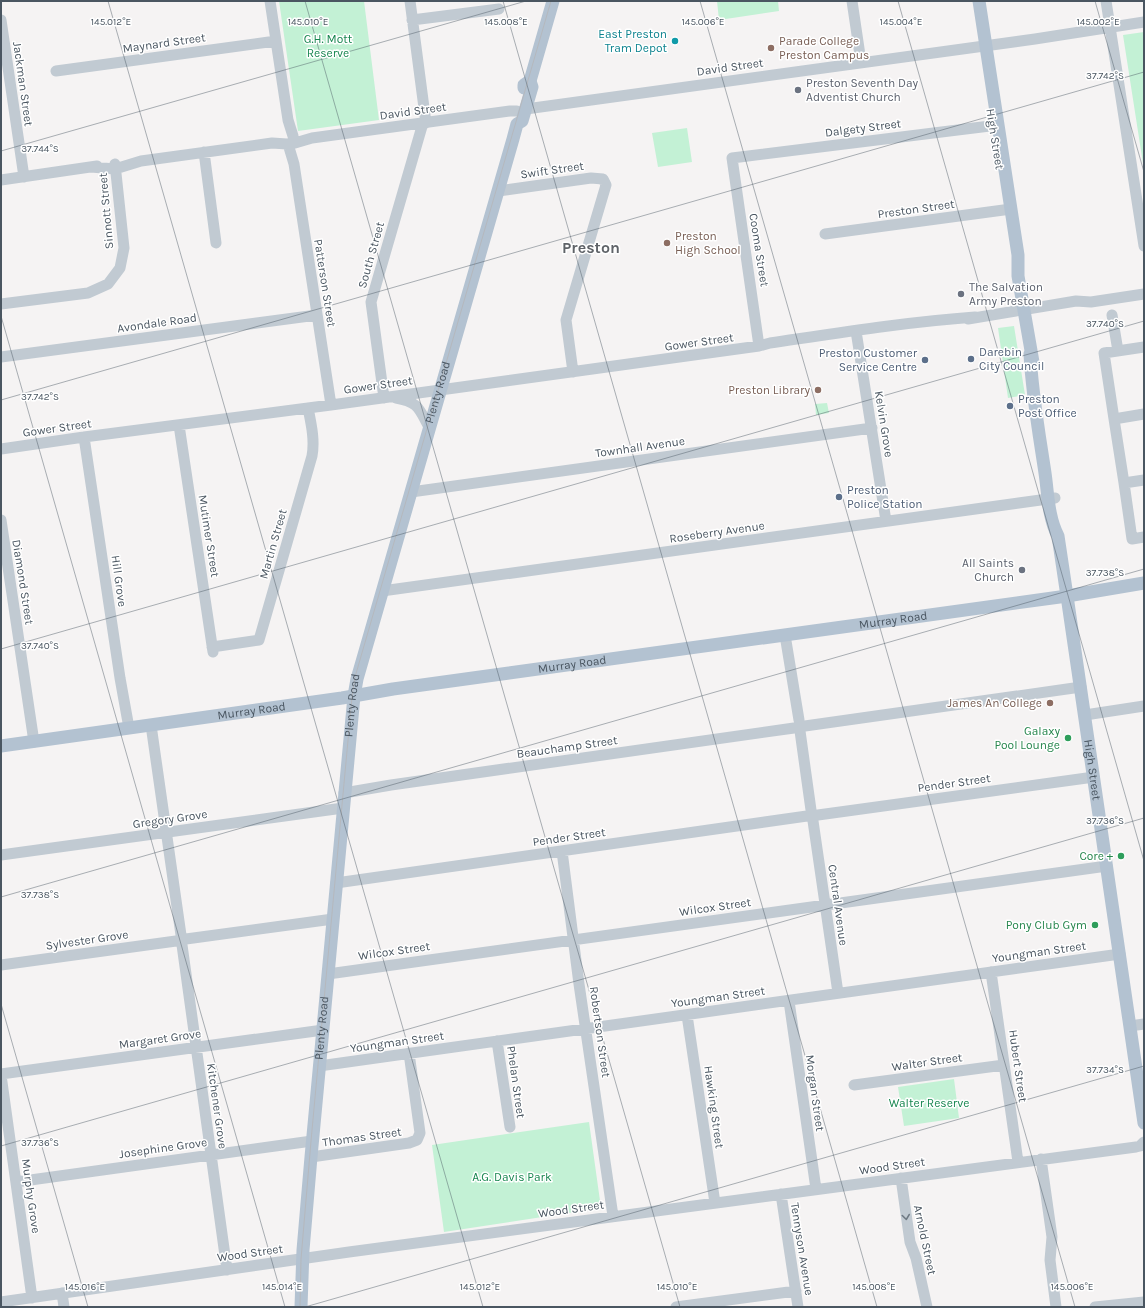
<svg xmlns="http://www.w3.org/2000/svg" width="1145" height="1308" font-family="Karla,sans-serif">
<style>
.green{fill:#c3f1d5}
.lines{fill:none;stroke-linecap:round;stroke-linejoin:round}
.minor{stroke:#c1cad2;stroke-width:11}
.major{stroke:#b3c2d1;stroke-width:13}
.tram{stroke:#b5b8bd;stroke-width:1}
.oneway{stroke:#6e7983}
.ticks{fill:none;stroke:#4a5661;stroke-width:1;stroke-opacity:0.45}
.culture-dot{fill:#0f9aa8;stroke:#fff;stroke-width:1.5}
.education-dot{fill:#8d6e63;stroke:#fff;stroke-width:1.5}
.worship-dot{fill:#6b7280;stroke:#fff;stroke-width:1.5}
.service-dot{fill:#5c6f8a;stroke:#fff;stroke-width:1.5}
.leisure-dot{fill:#2e9e5b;stroke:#fff;stroke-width:1.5}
.labels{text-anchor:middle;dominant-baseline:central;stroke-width:3;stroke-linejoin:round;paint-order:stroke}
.culture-label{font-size:12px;fill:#0d838f;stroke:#fff;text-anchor:end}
.park-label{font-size:12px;fill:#17864f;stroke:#fff}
.education-label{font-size:12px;fill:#785e54;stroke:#fff;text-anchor:start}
.street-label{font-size:12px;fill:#4a5661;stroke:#fff}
.worship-label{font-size:12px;fill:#5b616d;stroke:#fff;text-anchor:start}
.service-label{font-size:12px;fill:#4e5e75;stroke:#fff;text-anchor:start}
.leisure-label{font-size:12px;fill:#27864d;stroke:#fff;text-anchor:end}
.district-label{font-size:16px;font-weight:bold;fill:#5f6368;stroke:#fff}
.ticks-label{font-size:10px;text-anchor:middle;fill:#4a5661;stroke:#fff;stroke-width:3;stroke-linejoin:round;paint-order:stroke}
</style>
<rect width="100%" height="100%" fill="#f5f3f3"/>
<path class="green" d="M279,1h85l15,119 -81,11z
M717,1h61l1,10 -60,9z
M1144,32v138l-21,-135z
M687,128l5,34 -34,5 -6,-34z
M1014,326l11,69 -17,3 -10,-70z
M827,403l2,10 -13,2 -1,-11z
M954,1079l5,39 -55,8 -6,-39z
M589,1122l12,86 -157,24 -12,-87z"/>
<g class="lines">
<path class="minor" d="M270,1l18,119 5,16
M410,1l16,122
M852,1l9,61
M1106,1l38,245
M1,20l23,157
M412,20l87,-11
M56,71l220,-30
M526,109l509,-70 109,-17
M295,143l17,-5 198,-27h7
M288,144l6,20 37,241
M204,152l12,91
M91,167l24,2 26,-8 131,-18 15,1
M1,180l96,-14
M498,191l93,-13 12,1 3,6 -40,135 7,52
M825,234l186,-25
M1,304l87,-11 20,-9 12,-16 4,-20 -9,-84
M1112,315l6,36
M968,319l108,-18 15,1 53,-8
M856,331l30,190
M759,346l-27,-188 266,-33
M1,357l316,-42
M384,398l-13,-96 52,-179
M396,398c23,4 23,11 33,29
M1144,414l-30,5 10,64 20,-3
M1114,419l-10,-66 40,-6
M179,425l34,227
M84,437l36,241 9,50
M1,449l83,-12 247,-32 428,-59 11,-3c68,-10 136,-21 205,-26
M1124,483l8,56 12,-2
M411,492l461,-64
M1,520l33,222
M382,591l673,-93
M785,635l14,85
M212,647l47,-7 53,-184c3,-16 -1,-33 -4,-48
M1085,715l59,-9
M151,725l30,210
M805,726l276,-39
M800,731l11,79
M344,793l47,-8 403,-57
M818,815l276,-38
M813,821l25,172
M562,851l17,133 34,232
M1,855l342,-47
M336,883l471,-67
M186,939l147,-20
M182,945l45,325
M1,965l175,-24
M991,972l27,190
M328,974l779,-108
M789,1001l27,188
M687,1015l28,188
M1130,1026l14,-2
M497,1041l13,86
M319,1066l801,-112
M1,1074l322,-44
M1,1075l31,223
M854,1085l150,-20
M311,1157l98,-14 8,-3 3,-7 -11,-80
M1041,1159l11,78 -2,23 6,47
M901,1178l9,64 6,16 11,49
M16,1182l296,-41
M781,1194l17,113
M62,1293l2,14
M1,1302l348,-50 787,-105 4,-1 4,-4
M676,1307l120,-16
M1095,1307l49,-5"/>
<g class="major">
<path d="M979,1l39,254v21l15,86"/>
<path d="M524,88v-3l6,-4 23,-80"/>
<path id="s1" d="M1030,354c2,40 9,79 15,119 3,20 3,44 13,63l9,60 77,527"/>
<path id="s2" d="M1,746l341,-48 51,-9 674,-93 77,-13"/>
<path d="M301,1307l2,-57 8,-93 43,-461 3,-17 156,-540 4,-15 5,-3 10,-34 -2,-6"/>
</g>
<path class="tram" id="s3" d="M300,1307l1,-48 10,-118 41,-444 3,-20 196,-676"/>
</g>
<defs><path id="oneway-chevron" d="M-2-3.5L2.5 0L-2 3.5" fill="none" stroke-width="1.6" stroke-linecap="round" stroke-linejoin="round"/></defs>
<use class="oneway" href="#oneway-chevron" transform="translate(906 1217) rotate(82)"/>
<path class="ticks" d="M108,1l375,1306M305,1l375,1306M503,1l374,1306M700,1l375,1306M898,1l246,860M1095,1l49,171M1,151l525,-150M1,316l284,991M1,400l1143,-328M1,649l1143,-328M1,897l1143,-328M1,1004l87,303M1,1146l1143,-328M305,1307l839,-241"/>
<circle class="culture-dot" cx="675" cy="41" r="4"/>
<g class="education-dot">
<circle cx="771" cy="48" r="4"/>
<circle cx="667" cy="243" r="4"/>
<circle cx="818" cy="390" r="4"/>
<circle cx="1050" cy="703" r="4"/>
</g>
<g class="worship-dot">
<circle cx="798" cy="90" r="4"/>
<circle cx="961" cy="294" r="4"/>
<circle cx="1022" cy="570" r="4"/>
</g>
<g class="service-dot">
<circle cx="971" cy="359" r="4"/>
<circle cx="925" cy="360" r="4"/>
<circle cx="1010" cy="406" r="4"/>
<circle cx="839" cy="497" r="4"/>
</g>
<g class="leisure-dot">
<circle cx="1068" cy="738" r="4"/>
<circle cx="1121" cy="856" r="4"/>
<circle cx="1095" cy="925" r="4"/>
</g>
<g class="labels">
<g class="culture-label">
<text x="667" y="34">East Preston<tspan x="667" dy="14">Tram Depot</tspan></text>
</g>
<g class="park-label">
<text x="328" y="39">G.H. Mott<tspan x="328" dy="14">Reserve</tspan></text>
<text x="929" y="1103">Walter Reserve</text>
<text x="512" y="1177">A.G. Davis Park</text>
</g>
<g class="education-label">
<text x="779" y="41">Parade College<tspan x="779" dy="14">Preston Campus</tspan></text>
<text x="675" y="236">Preston<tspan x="675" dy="14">High School</tspan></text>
<text x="810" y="390" text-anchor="end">Preston Library</text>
<text x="1042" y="703" text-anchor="end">James An College</text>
</g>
<g class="street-label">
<text transform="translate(164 43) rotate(-8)">Maynard Street</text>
<text transform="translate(730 67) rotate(-8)">David Street</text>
<text transform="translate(23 84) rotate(82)">Jackman Street</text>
<text transform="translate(413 111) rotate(-8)">David Street</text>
<text transform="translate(863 128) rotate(-7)">Dalgety Street</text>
<text transform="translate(995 139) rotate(81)">High Street</text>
<text transform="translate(552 170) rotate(-8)">Swift Street</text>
<text transform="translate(916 209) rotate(-8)">Preston Street</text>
<text transform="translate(106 211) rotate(-95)">Sinnott Street</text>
<text transform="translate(759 250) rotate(81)">Cooma Street</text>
<text transform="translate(371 255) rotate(-74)">South Street</text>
<text transform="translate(325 283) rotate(81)">Patterson Street</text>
<text transform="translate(157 323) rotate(-8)">Avondale Road</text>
<text transform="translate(699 342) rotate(-8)">Gower Street</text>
<text transform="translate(378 385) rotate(-8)">Gower Street</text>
<text stroke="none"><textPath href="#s3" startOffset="929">Plenty Road</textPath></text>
<text transform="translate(884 424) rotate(81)">Kelvin Grove</text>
<text transform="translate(57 428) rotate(-8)">Gower Street</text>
<text transform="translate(640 447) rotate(-8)">Townhall Avenue</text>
<text transform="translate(717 532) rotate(-8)">Roseberry Avenue</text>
<text transform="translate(209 536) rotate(81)">Mutimer Street</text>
<text transform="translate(273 544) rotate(-74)">Martin Street</text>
<text transform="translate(119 581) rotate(82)">Hill Grove</text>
<text transform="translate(23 582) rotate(81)">Diamond Street</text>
<text stroke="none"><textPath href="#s2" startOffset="901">Murray Road</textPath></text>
<text stroke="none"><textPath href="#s2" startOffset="577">Murray Road</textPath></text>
<text stroke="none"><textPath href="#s3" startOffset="604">Plenty Road</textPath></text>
<text stroke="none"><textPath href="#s2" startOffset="253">Murray Road</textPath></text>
<text transform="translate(567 747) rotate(-8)">Beauchamp Street</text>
<text stroke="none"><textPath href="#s1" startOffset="421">High Street</textPath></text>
<text transform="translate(954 783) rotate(-8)">Pender Street</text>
<text transform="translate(170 819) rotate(-8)">Gregory Grove</text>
<text transform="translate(569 837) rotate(-8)">Pender Street</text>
<text transform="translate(838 905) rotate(82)">Central Avenue</text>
<text transform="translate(715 907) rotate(-8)">Wilcox Street</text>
<text transform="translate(87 940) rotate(-8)">Sylvester Grove</text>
<text transform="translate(394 951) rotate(-8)">Wilcox Street</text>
<text transform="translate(1039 952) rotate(-8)">Youngman Street</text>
<text transform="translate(718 997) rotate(-8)">Youngman Street</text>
<text stroke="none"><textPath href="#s3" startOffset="280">Plenty Road</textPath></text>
<text transform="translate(600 1032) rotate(82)">Robertson Street</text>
<text transform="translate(160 1039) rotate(-8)">Margaret Grove</text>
<text transform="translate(397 1042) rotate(-8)">Youngman Street</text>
<text transform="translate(927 1062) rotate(-8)">Walter Street</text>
<text transform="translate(1018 1066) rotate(82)">Hubert Street</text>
<text transform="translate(516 1082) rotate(82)">Phelan Street</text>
<text transform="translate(815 1093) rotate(82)">Morgan Street</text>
<text transform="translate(217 1106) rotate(82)">Kitchener Grove</text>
<text transform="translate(714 1107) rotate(82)">Hawking Street</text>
<text transform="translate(362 1137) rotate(-8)">Thomas Street</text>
<text transform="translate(163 1148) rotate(-8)">Josephine Grove</text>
<text transform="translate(892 1166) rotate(-8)">Wood Street</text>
<text transform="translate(31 1196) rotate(82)">Murphy Grove</text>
<text transform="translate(571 1209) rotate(-8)">Wood Street</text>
<text transform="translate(925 1240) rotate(78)">Arnold Street</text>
<text transform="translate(802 1249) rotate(81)">Tennyson Avenue</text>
<text transform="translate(250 1253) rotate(-8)">Wood Street</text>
</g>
<g class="worship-label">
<text x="806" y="83">Preston Seventh Day<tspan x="806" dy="14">Adventist Church</tspan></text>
<text x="969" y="287">The Salvation<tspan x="969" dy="14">Army Preston</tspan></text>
<text x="1014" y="563" text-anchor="end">All Saints<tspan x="1014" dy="14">Church</tspan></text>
</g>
<g class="service-label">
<text x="979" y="352">Darebin<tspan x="979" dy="14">City Council</tspan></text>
<text x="917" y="353" text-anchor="end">Preston Customer<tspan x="917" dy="14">Service Centre</tspan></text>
<text x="1018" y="399">Preston<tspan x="1018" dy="14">Post Office</tspan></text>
<text x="847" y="490">Preston<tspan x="847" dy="14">Police Station</tspan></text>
</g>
<g class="leisure-label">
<text x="1060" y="731">Galaxy<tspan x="1060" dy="14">Pool Lounge</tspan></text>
<text x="1113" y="856">Core +</text>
<text x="1087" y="925">Pony Club Gym</text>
</g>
<g class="district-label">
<text x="591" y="247">Preston</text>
</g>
</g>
<g class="ticks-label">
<text x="111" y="25">145.012°E</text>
<text x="308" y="25">145.010°E</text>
<text x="506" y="25">145.008°E</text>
<text x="703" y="25">145.006°E</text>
<text x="901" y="25">145.004°E</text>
<text x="1098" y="25">145.002°E</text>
<text x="1105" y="79">37.742°S</text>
<text x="40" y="152">37.744°S</text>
<text x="1105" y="327">37.740°S</text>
<text x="40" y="400">37.742°S</text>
<text x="1105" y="576">37.738°S</text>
<text x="40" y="649">37.740°S</text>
<text x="1105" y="824">37.736°S</text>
<text x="40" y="898">37.738°S</text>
<text x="1105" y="1073">37.734°S</text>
<text x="40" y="1146">37.736°S</text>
<text x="85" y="1290">145.016°E</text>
<text x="282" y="1290">145.014°E</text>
<text x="480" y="1290">145.012°E</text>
<text x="677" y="1290">145.010°E</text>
<text x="874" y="1290">145.008°E</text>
<text x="1072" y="1290">145.006°E</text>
</g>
<rect width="1145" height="1308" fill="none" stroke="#4a5661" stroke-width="4"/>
</svg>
